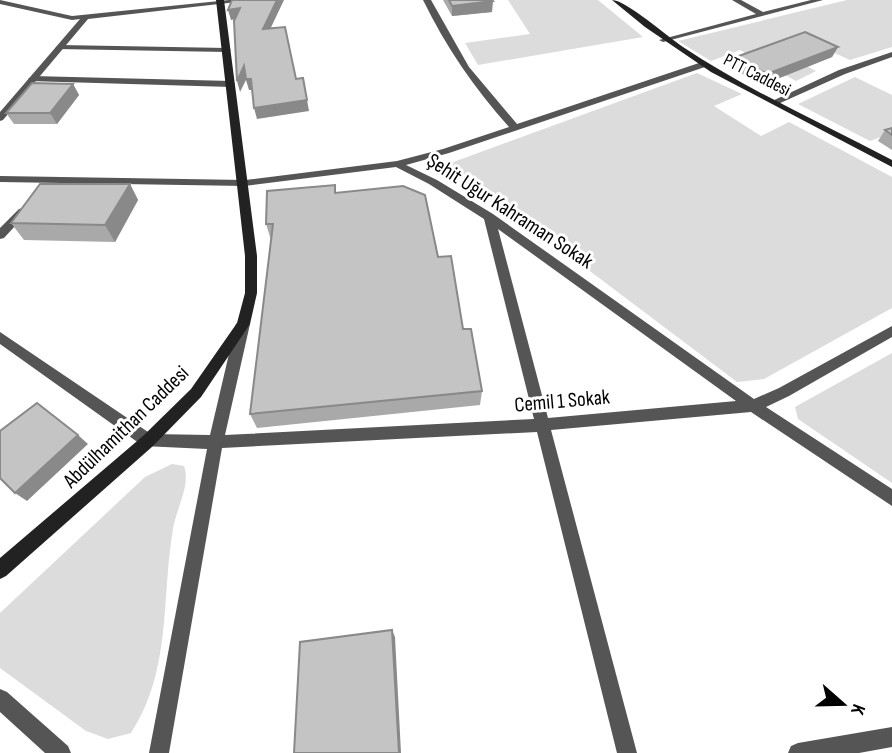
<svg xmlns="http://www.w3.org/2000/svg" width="892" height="753" font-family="'Sofia Sans Condensed',sans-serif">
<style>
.green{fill:#dcdcdc}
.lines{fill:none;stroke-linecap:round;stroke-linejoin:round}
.lane{fill:#555;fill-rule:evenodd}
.street{fill:#555;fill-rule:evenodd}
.secondary{fill:#222;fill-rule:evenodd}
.wall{fill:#a9a9a9}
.shaded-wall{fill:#898989}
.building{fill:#c4c4c4;stroke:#898989;stroke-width:2}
.labels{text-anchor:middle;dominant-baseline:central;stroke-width:6;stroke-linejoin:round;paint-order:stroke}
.far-street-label{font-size:18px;fill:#000;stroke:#fff}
.street-label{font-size:21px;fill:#000;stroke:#fff}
</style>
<rect width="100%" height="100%" fill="#fff"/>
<path class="green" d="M508,0h90l45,37 -165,28 -13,-22 65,-9z
M847,0h45v47l-42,13 -51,-23 -28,11 45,23 -20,10 -56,-31 -29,11 -33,-20z
M697,73l45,21 -28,12 47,30 28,-14 103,55v131l-128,71 -27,3 -289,-218z
M855,77l37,18v38l-22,8 -72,-37z
M892,353v130l-94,-64 -3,-12z
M172,464l12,2c7,19 -8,43 -11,63 -12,70 -1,141 -42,204l-23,6 -22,-8 -86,-63v-55l145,-136z"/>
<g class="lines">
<path class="lane" d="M60,45l167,3 4,2 -4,2 -170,-3 -1,-2z
M32,76l199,5 4,3 -4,3 -202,-6 -1,-2z"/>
<path class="street" d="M0,0l72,16 157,-16h25l-166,19 -85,101 -3,1v-9l80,-93 -8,1 -72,-16z
M423,0h8l38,67 48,57 182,-61h6v4l-256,86 -43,12 31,15 56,34 261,185 25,-11 113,-62v11l-103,59 -23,11 126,82v17l-141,-94 -200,18 86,323h-20l-80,-321 -315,16 -53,305h-20l58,-304 -64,-3 -143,-102v-12l151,102 59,1 26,-111 7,-5 7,5 -25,111 309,-16 -50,-200 -55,-35 -33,-17 -151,19 -245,-4v-6l245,4 152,-19 46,-12 66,-22c-35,-39 -63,-80 -86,-127zM498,229l238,172 -188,17z
M732,0h9l22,12 48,-12h12l-160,42 -4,-2 97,-26z
M892,52v5l-47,17 -67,30 -8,-2 69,-32z
M23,208l5,3 -1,2 -23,25 -4,1v-11l19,-19z
M0,689l7,3 61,54 3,7h-26l-45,-41z
M892,727v20l-33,6h-71l3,-7 7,-3z"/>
<path class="secondary" d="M216,0h8l33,256v37l-7,31 -49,73 -48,49 -147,130 -6,3v-21l143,-122 48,-47 46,-66 8,-30v-37z
M612,0c14,0 56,37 71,47 66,44 139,76 209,113v7l-181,-95 -66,-45z"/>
</g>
<path class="wall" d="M443,0h49v12l-40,4z
M838,47l-6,10 -70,28 -30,-17 4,-11z
M73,84l6,11 -22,29h-43l-8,-11z
M892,128v22l-14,-9 7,-11z
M130,184l8,16 -23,42 -91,-2 -13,-17z
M336,193l102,64 25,72 19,62 -2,14 -223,23 -7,-14 21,-174 -5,-16z"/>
<path class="shaded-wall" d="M277,0h7l-19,40 -2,-11z
M493,1l-1,11 -40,4v-10z
M240,8l3,10 -12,2 -3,-10z
M838,47l-6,10 -70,28 5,-11z
M244,66l7,13 3,11h-5l-3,-10 -6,12 -3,-11z
M303,78l6,33 -52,8 -3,-11z
M73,84l6,11 -22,29 -7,-11z
M130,184l8,16 -23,42 -10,-17z
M78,435l10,9 -61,57 -12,-8z
M392,630l3,7 6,116h-2z"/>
<path class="building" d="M232,0h45l-14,29 22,-2 11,52 7,-1 4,22 -53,8 -3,-29h-5l-2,-13 -7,15 -3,-60 6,-13 -12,2z
M449,0h43l1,1 -41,5z
M805,32l33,15 -71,27 -31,-17z
M32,83l41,1 -23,29h-44z
M892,128v7l-7,-5z
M40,184h90l-25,41 -94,-2z
M335,185v8l68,-7 22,9 13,62 13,-1 12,73h8l11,62 -232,23 23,-190h-7l1,-33z
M37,403l41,32 -63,58 -15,-15v-47z
M392,630l7,123h-105l6,-111z"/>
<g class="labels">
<g class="far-street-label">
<text transform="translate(757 75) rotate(27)">PTT Caddesi</text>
</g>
<g class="street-label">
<text transform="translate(510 211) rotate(33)">Şehit Uğur Kahraman Sokak</text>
<text transform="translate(562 401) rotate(-5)">Cemil 1 Sokak</text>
<text transform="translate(126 427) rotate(-44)">Abdülhamithan Caddesi</text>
</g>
</g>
<g transform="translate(843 704) rotate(110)" stroke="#ffffff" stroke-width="5" paint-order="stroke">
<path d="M0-5L12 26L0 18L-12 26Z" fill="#000000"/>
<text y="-10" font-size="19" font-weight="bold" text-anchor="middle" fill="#000000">K</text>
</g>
</svg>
